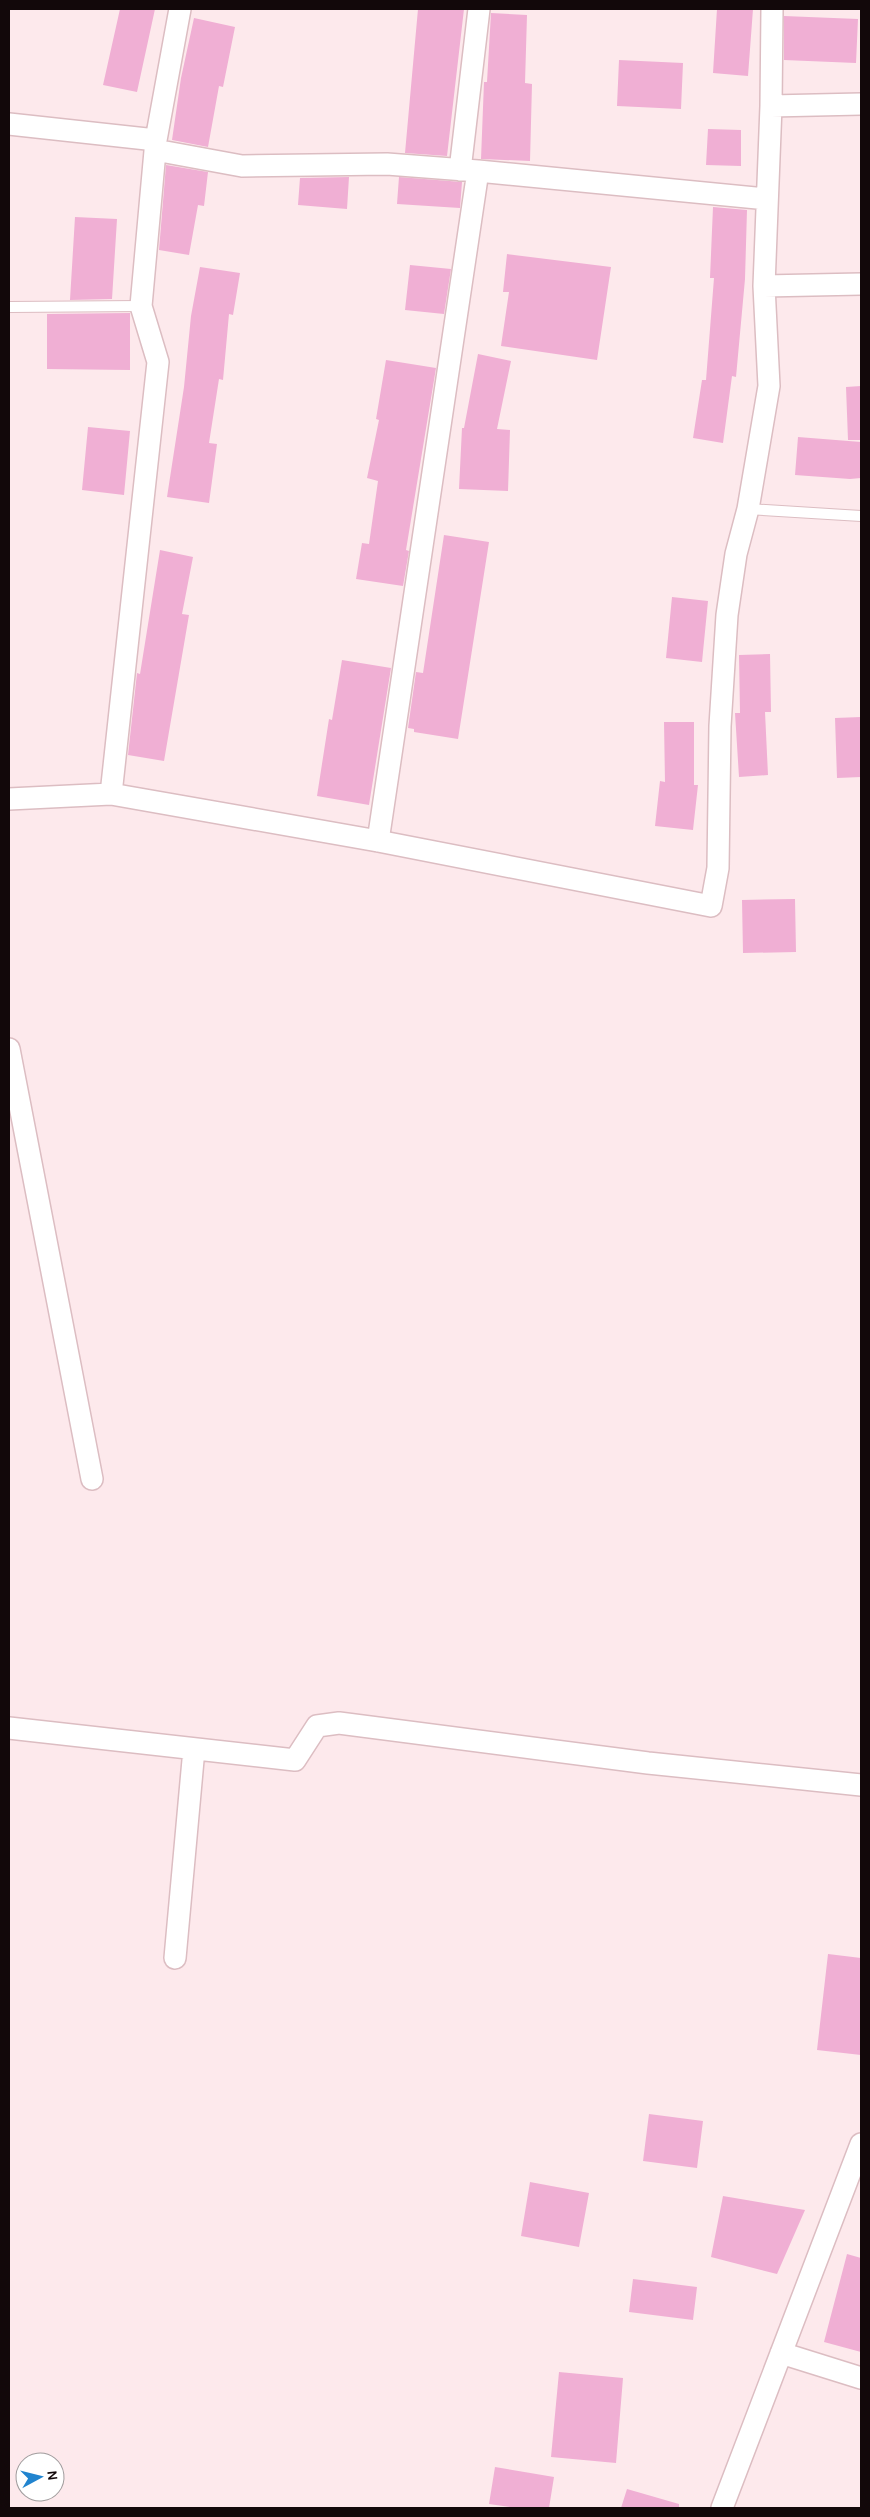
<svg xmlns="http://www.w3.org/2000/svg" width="870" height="2517" font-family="Karla,sans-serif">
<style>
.building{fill:#f0afd4}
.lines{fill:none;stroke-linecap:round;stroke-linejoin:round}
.lane-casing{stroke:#dcbdc2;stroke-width:12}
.street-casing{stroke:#dcbdc2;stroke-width:24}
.lane{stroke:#fff;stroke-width:10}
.street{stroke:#fff;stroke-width:21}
</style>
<rect width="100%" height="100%" fill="#fde9ec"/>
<path class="building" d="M120,9h35l-18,83 -34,-7z
M418,9h46l-17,147 -42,-3z
M717,9h36l-5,67 -35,-3z
M491,13l36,2 -2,68 7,1 -2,77 -49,-2 3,-77h3z
M784,16l74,3 -2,44 -72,-3z
M194,18l41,9 -12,60 -4,-1 -11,61 -36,-7 9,-62z
M619,60l64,3 -2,46 -64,-3z
M708,129l33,1v36l-35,-1z
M166,165l42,7 -4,34 -6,-1 -9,50 -30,-5z
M349,177l-2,32 -49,-4 2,-27z
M399,177l63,5 -2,26 -63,-4z
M713,207l34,3 -2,69 -9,98 -4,-1 -9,67 -30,-5 9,-58h4l8,-102h-4z
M75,217l42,2 -5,80 -42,1z
M507,254l104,13 -14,93 -96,-14 8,-54h-6z
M410,265l41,4 -7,45 -39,-4z
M200,267l40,6 -7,42 -4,-1 -6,66 -4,-1 -10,64 8,1 -8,59 -42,-6 17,-110 7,-71z
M130,313v57l-83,-1v-55z
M478,354l33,7 -14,68 13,1 -2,61 -49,-2 3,-61h2z
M386,360l50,8 -30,182 3,1 -6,35 -47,-7 6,-36 7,1 9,-63 -11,-3 12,-58 -3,-1z
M861,386v54h-13l-2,-53z
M88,427l42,4 -6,64 -42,-5z
M798,437l63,5v36l-11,1 -55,-4z
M444,535l45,7 -31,197 -44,-7v-3l-6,-1 8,-56 7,1z
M160,550l33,7 -11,57 7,1 -25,146 -36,-6 9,-82 3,1z
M672,597l36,4 -6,61 -36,-4z
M770,654l1,58h-6l3,63 -29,2 -4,-64h5l-1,-58z
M342,660l49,8 -22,137 -52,-9 12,-77 3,1z
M861,717v60l-24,1 -2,-60z
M664,722h30v63h4l-5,45 -38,-4 5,-45 5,1z
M795,899l1,53 -53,1 -1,-53z
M828,1954l33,4v97l-44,-5z
M649,2114l54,7 -6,47 -54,-7z
M530,2182l59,11 -10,54 -58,-11z
M723,2196l82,14 -28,64 -66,-17z
M847,2254l14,4v94l-37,-10z
M633,2279l64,8 -4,33 -64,-8z
M559,2372l64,6 -7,85 -65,-6z
M495,2467l59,10 -5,31h-32l-28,-4z
M627,2489l52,15v4h-58z"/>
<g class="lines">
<g class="lane-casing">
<path id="lane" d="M9,307l132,-1
M748,509l113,7"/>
</g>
<g class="street-casing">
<path id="street" d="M771,106l90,-2
M9,124l147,16
M155,150l87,16 145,-2 91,7
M460,170l19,-161
M764,286l97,-2
M111,794l47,-432 -17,-56 15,-166 24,-131
M9,799l102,-5 267,47 333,65 7,-38 2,-142 7,-111 9,-61 12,-45 21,-123 -5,-100 7,-180 1,-97
M378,841l100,-670 289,28
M9,1049l83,430
M9,1728l286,32 22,-34 22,-3 309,40 213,22
M175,1958l19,-209
M781,2353l80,25
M722,2508l139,-364"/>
</g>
<use href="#lane" class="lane"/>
<use href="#street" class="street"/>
</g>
<rect width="870" height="2517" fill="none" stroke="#12080a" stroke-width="20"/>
<g transform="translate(40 2477) rotate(83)"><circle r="24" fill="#ffffff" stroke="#a09c9d"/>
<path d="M0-4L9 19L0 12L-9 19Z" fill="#2184cf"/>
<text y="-8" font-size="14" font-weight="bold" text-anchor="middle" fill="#12080a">N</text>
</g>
</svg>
